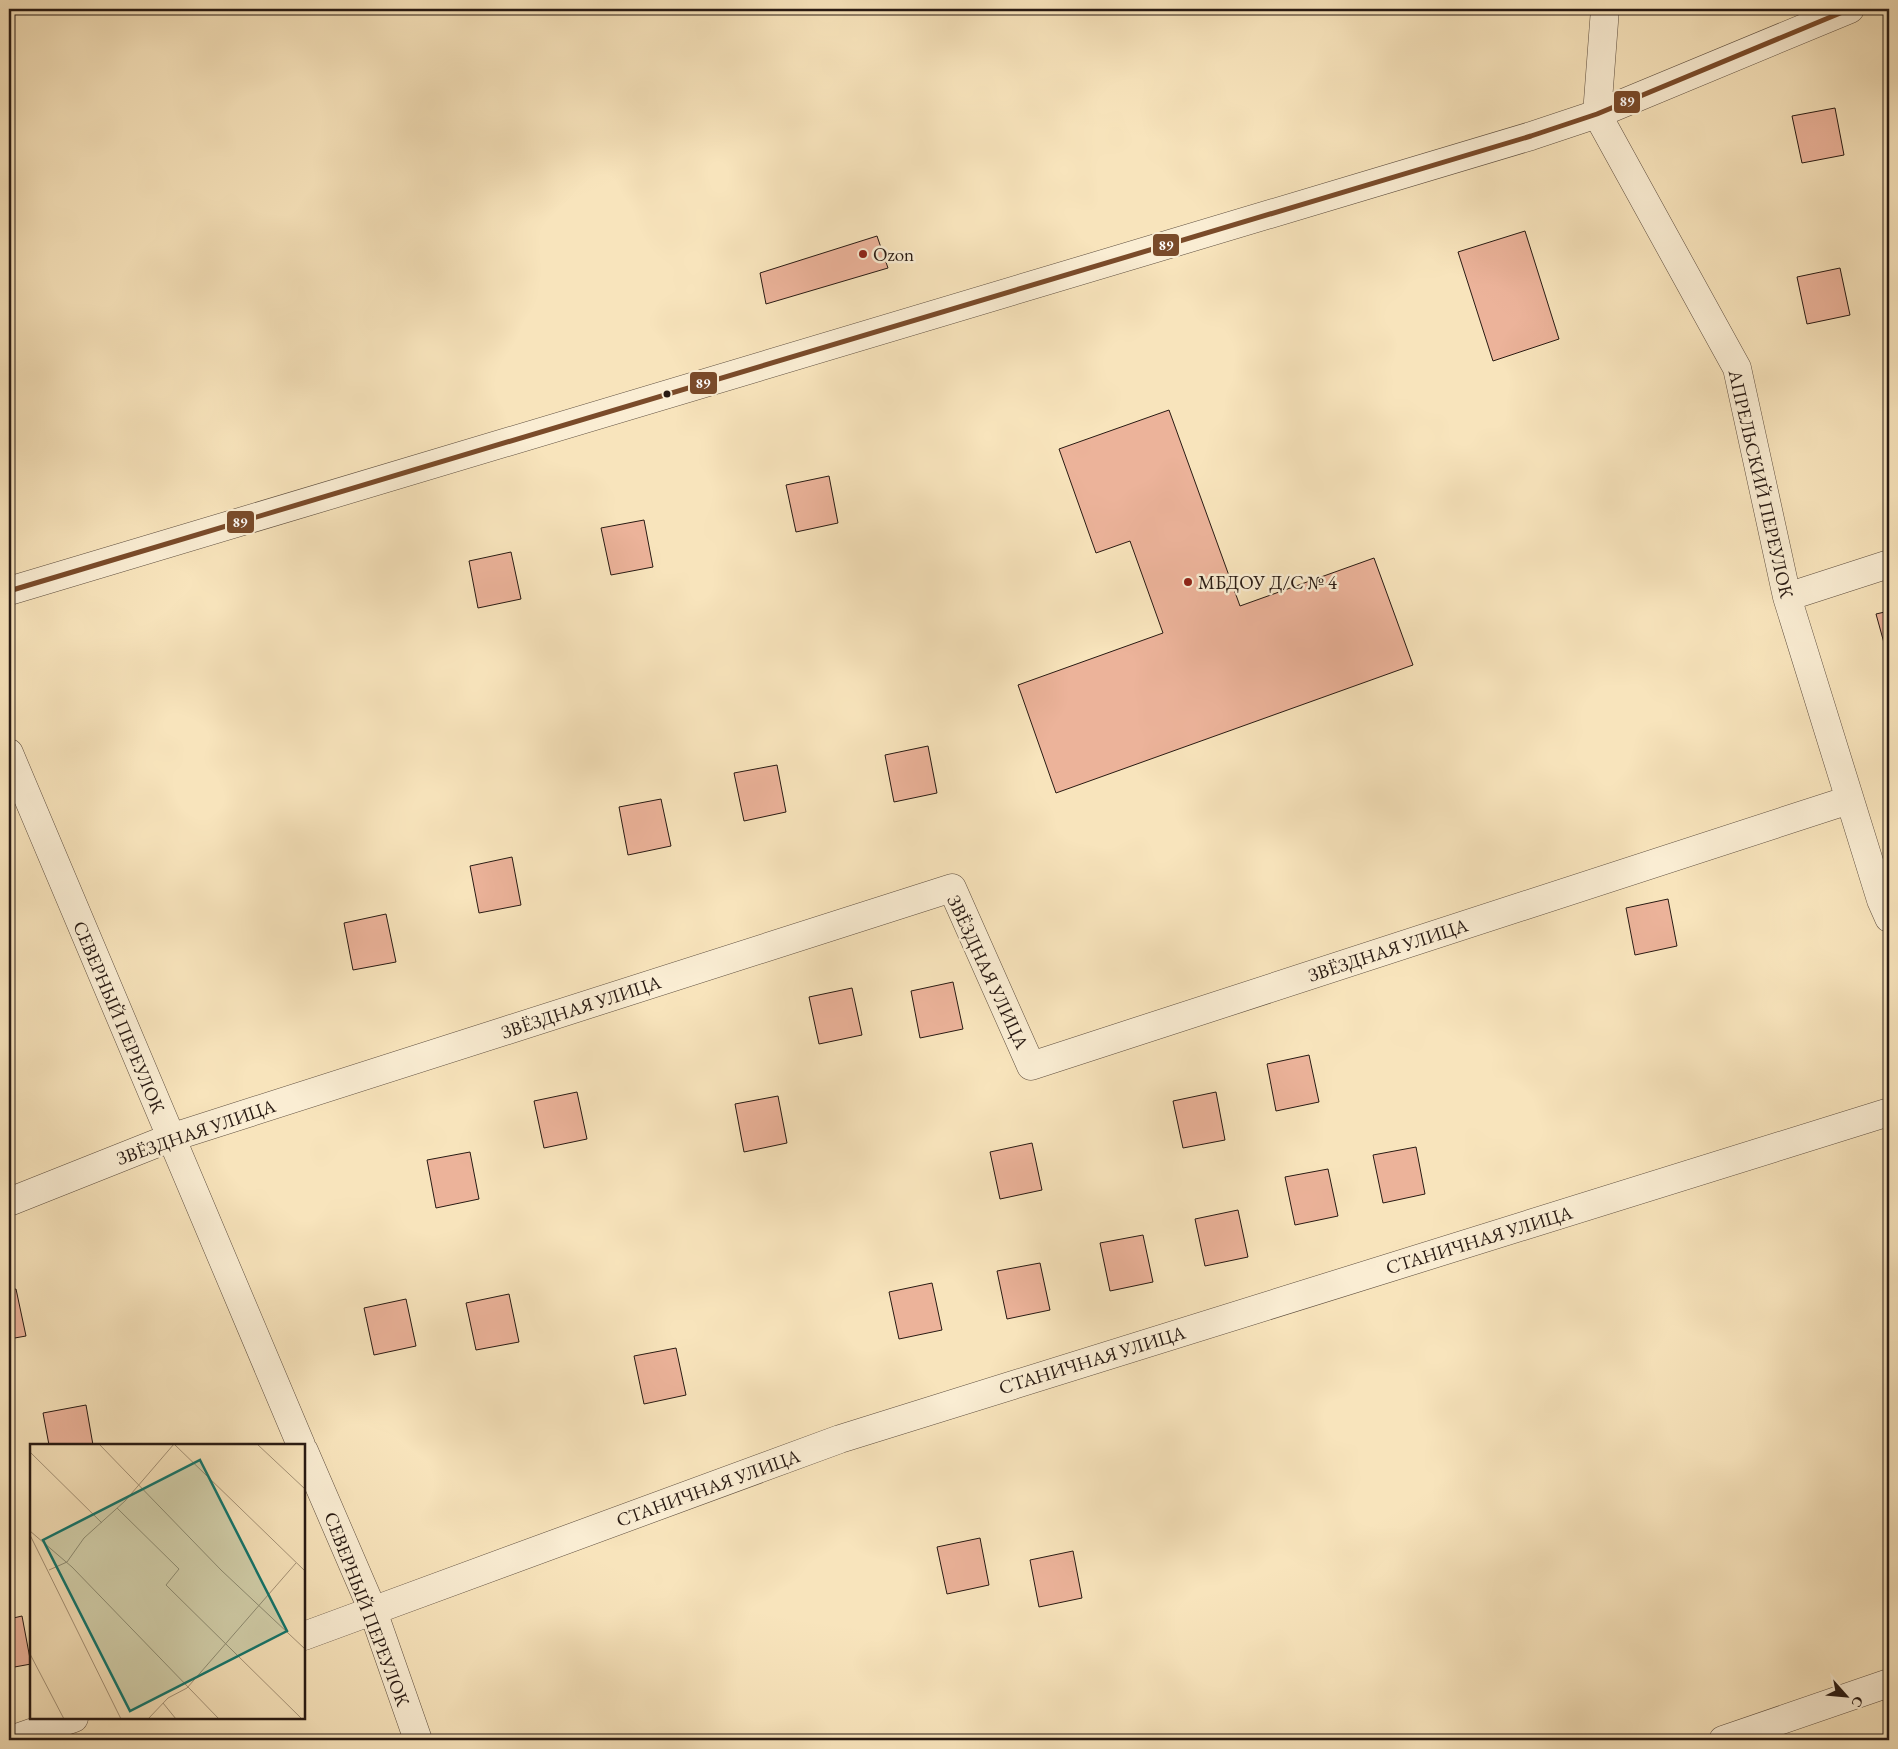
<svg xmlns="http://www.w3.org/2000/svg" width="1898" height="1749" font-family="'EB Garamond',serif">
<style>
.building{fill:#ecb39a;stroke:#281a13}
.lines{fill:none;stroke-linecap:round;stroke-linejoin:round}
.street-casing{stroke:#5c4c3d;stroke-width:29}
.street{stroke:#faedd3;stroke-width:28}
.bus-1-casing{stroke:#faedd3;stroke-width:9}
.bus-1{stroke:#7a4b2a;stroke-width:5}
.poi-dot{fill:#8f2418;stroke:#faedd3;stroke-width:2}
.bus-dot{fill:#281a13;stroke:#faedd3;stroke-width:2}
.labels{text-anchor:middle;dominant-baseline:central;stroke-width:5;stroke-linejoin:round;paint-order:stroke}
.poi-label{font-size:19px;fill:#281a13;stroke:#faedd3;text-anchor:start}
.street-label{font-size:19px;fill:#281a13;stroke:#faedd3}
.inset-road{fill:none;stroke:#a59378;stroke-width:1}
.view{fill:#0f766e;fill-opacity:0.15;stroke:#0f766e;stroke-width:2.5}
.inset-edge{fill:none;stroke:#281a13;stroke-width:2.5}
.line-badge{stroke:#faedd3;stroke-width:2}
.badge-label{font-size:14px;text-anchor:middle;font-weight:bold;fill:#fff}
</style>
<rect width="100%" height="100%" fill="#f8e4bc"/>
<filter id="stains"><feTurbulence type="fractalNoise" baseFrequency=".004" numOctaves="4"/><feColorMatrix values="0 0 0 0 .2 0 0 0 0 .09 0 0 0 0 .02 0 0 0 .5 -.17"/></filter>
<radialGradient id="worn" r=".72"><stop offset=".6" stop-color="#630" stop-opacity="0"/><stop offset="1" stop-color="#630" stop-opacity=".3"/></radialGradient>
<path class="building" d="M1835,108l9,47 -42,8 -10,-47z
M1525,231l34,108 -66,22 -35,-109z
M877,236l11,32 -122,36 -6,-31z
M1840,268l10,47 -43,9 -10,-47z
M1169,410l71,196 134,-48 39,107 -357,128 -38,-108 145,-52 -33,-92 -34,12 -37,-104z
M829,476l9,47 -42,9 -10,-47z
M644,520l9,47 -42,8 -10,-47z
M511,552l10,47 -43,9 -9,-47z
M1889,611v50l-13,-47z
M928,746l9,47 -43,9 -9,-47z
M777,765l9,47 -42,9 -10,-48z
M661,799l10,47 -43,9 -9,-48z
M512,857l9,48 -42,8 -9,-47z
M1668,899l9,47 -42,9 -9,-47z
M386,914l10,48 -43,8 -9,-47z
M953,982l10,47 -43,9 -9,-47z
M852,988l10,47 -43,9 -10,-47z
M1309,1055l10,47 -43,9 -9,-47z
M577,1092l10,47 -43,9 -10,-47z
M1216,1092l9,48 -42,8 -10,-47z
M778,1096l9,47 -43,9 -9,-48z
M1032,1143l10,47 -42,9 -10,-47z
M1416,1147l9,47 -42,9 -10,-48z
M470,1152l9,47 -43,9 -9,-48z
M1328,1169l10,47 -43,9 -10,-48z
M1238,1210l10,47 -43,9 -10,-47z
M1143,1235l10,47 -43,9 -10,-48z
M1040,1263l10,47 -43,9 -10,-48z
M932,1283l10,47 -43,9 -10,-47z
M16,1289l10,47 -17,3v-49z
M509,1294l10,48 -43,8 -10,-47z
M406,1299l10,47 -42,9 -10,-47z
M676,1348l10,47 -42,9 -10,-48z
M86,1405l7,40h-44l-6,-32z
M980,1538l9,47 -42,9 -10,-47z
M1073,1551l9,47 -43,9 -9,-47z
M22,1616l9,48 -22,4v-49z"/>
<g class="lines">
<g class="street-casing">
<path id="street" d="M1605,9l-8,105 140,254 50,229 94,303 8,18
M9,591l1522,-455 66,-22 253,-105
M1787,597l102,-33
M9,753l292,692
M9,1202l161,-64 782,-250 79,178 818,-266
M304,1451l69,160 45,129
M304,1636l536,-197 1049,-327
M11,1740l63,-22
M1723,1740l166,-57"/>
</g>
<use href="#street" class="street"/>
<g class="bus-1-casing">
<path id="bus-1" d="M9,591l1522,-455 66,-22 253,-105"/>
</g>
<use href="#bus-1" class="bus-1"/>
</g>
<g class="poi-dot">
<circle cx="863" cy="254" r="5"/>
<circle cx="1188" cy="582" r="5"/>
</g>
<circle class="bus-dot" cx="667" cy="394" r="4.5"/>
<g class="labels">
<g class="poi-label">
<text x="873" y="254">Ozon</text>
<text x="1198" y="582">МБДОУ Д/С № 4</text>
</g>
<g class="street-label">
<text transform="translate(1761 484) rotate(77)">АПРЕЛЬСКИЙ ПЕРЕУЛОК</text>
<text transform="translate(1388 950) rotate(-18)">ЗВЁЗДНАЯ УЛИЦА</text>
<text transform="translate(988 972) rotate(65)">ЗВЁЗДНАЯ УЛИЦА</text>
<text transform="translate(581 1007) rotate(-18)">ЗВЁЗДНАЯ УЛИЦА</text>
<text transform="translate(119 1017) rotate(67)">СЕВЕРНЫЙ ПЕРЕУЛОК</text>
<text transform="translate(196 1132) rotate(-19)">ЗВЁЗДНАЯ УЛИЦА</text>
<text transform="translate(1479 1240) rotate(-17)">СТАНИЧНАЯ УЛИЦА</text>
<text transform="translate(1092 1360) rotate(-17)">СТАНИЧНАЯ УЛИЦА</text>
<text transform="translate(708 1488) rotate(-20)">СТАНИЧНАЯ УЛИЦА</text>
<text transform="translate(367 1609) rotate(69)">СЕВЕРНЫЙ ПЕРЕУЛОК</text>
</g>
</g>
<g transform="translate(30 1444)">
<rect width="275" height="275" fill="#f8e4bc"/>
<path class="inset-road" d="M69,0l122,126 84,79M144,0l131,127M227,0l48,45M0,8l72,71M87,64l62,61 -13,16 136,134M0,87l42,36 147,152M0,91l91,184M19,126l18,-8 17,-24 41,-37 49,-57M0,210l34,65M133,259l13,16M118,275l20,-21 19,-10 109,-125"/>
<path class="view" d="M170,16l87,171 -157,80 -87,-171z"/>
<rect width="275" height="275" class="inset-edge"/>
</g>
<g class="line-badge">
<rect x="1613" y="90" width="28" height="24" rx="5" fill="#7a4b2a"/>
<rect x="1152" y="233" width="28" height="24" rx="5" fill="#7a4b2a"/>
<rect x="689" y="371" width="29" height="24" rx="5" fill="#7a4b2a"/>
<rect x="226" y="510" width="29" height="24" rx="5" fill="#7a4b2a"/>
</g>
<g class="badge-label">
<text x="1627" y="106">89</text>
<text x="1166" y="250">89</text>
<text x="703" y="388">89</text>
<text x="240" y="527">89</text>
</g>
<rect width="1898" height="1749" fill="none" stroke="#f8e4bc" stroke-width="30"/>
<rect x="10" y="10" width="1878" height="1729" fill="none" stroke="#281a13" stroke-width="2.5"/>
<rect x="15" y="15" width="1868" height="1719" fill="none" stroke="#281a13"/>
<g transform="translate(1846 1696) rotate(117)" stroke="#faedd3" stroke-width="4" paint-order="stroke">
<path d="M0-4L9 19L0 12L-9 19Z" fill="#281a13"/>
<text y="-8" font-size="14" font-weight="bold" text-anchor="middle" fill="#281a13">С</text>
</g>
<rect width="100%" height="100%" filter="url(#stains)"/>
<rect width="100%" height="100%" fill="url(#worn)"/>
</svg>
